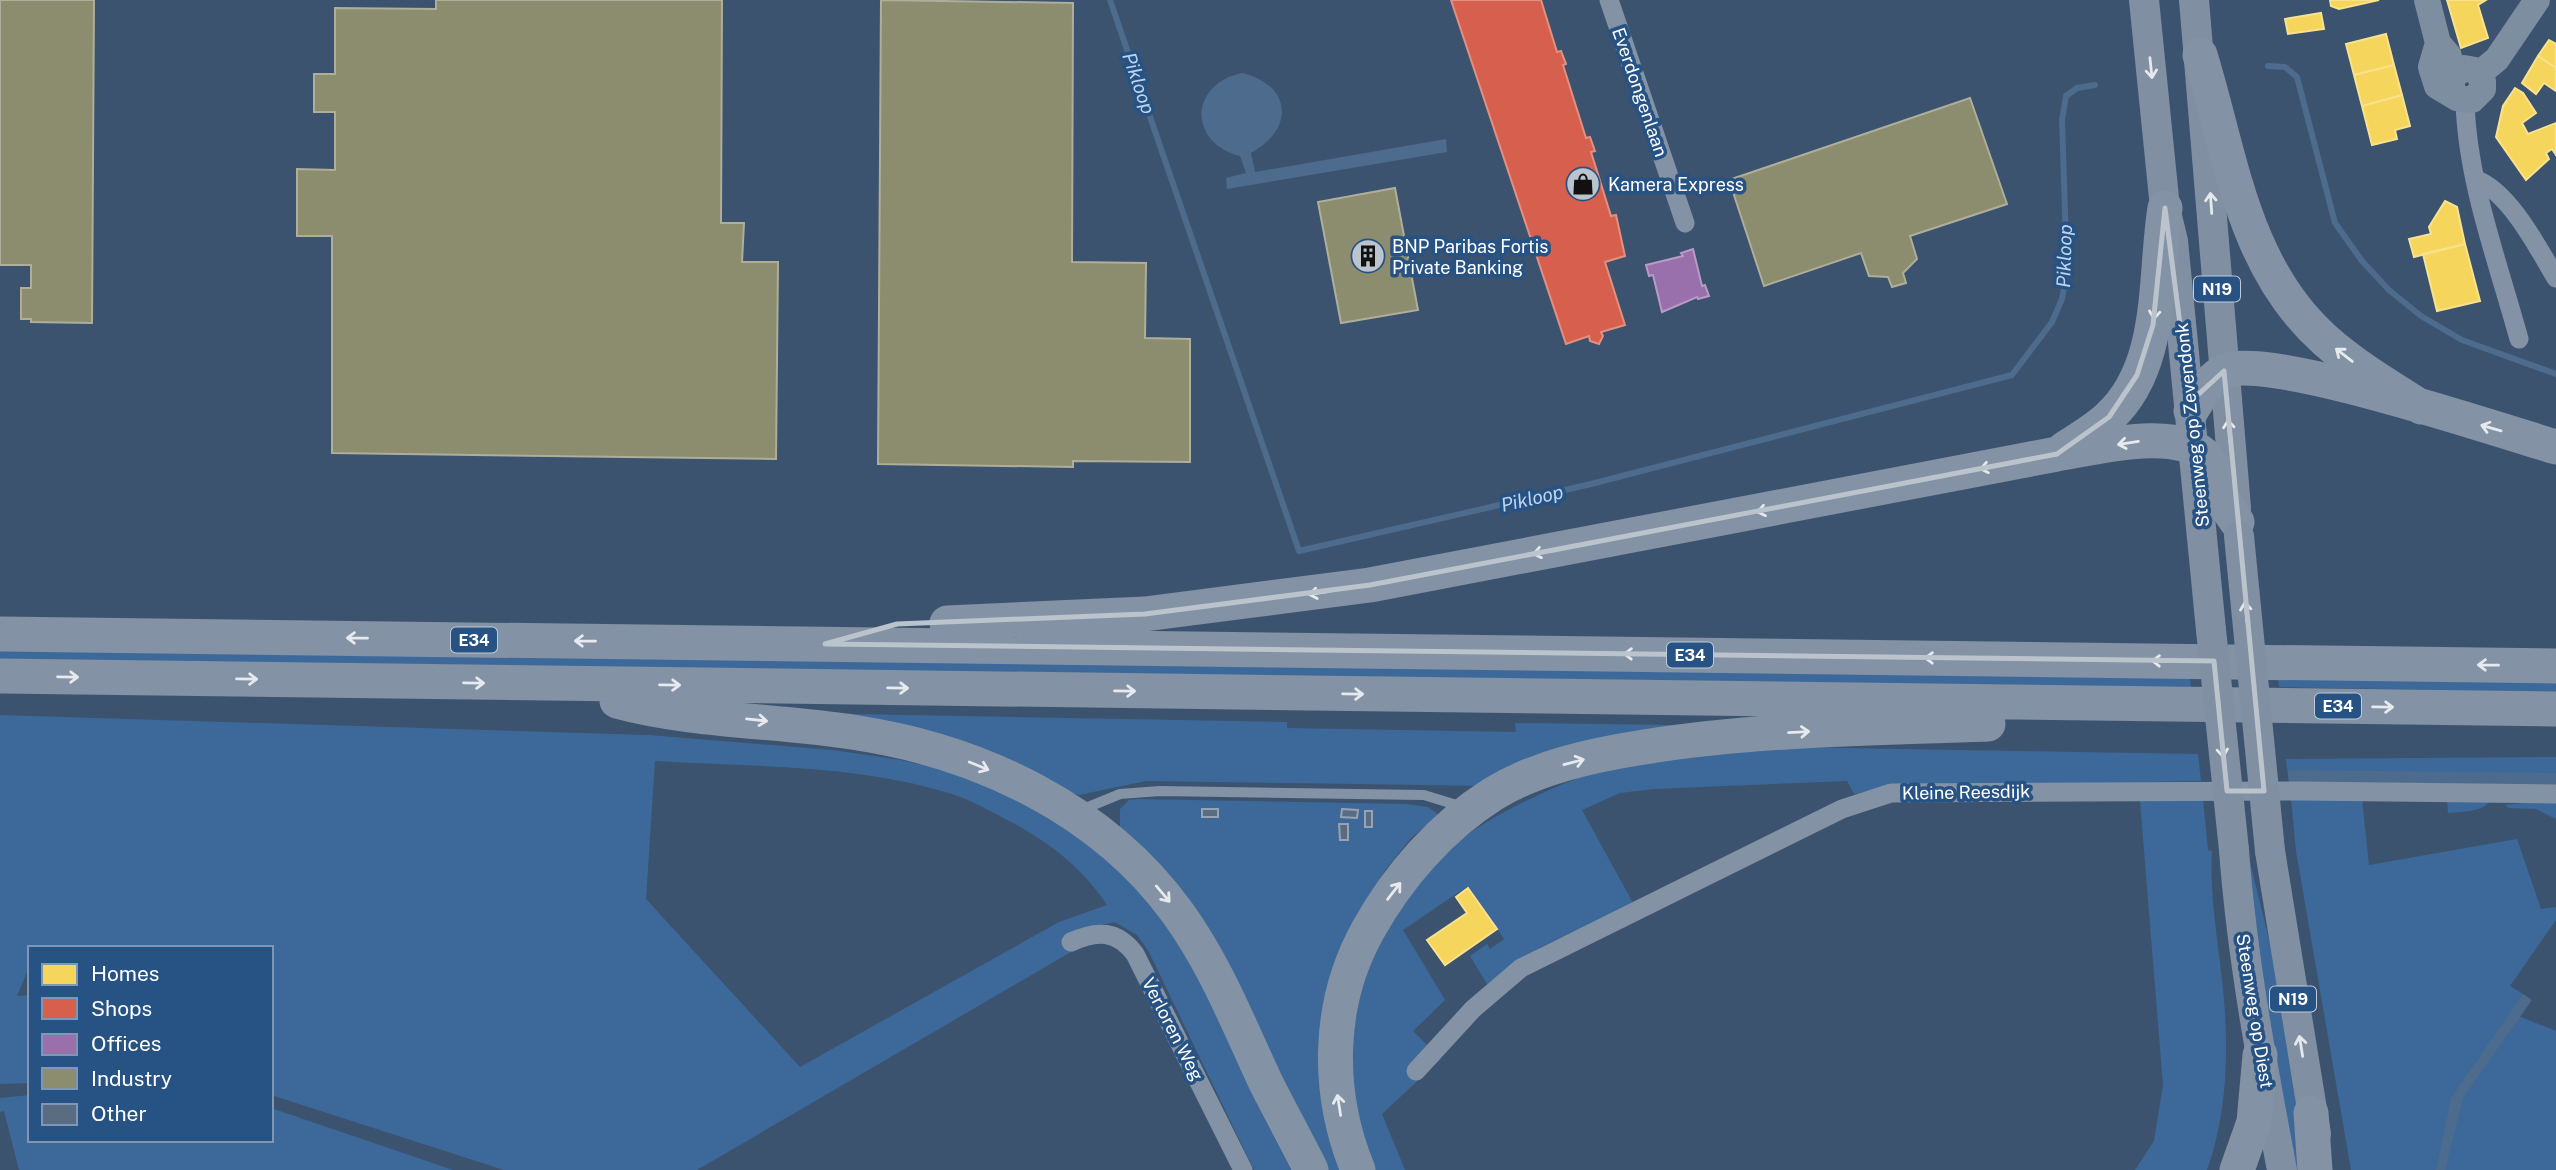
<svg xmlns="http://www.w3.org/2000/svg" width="2556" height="1170" font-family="'Public Sans',sans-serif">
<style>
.green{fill:#3c699a;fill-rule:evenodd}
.water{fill:#4c6b8d}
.homes{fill:#f6d55c;stroke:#f9e28d;stroke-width:2}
.shops{fill:#d6604d;stroke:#e29082;stroke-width:2}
.offices{fill:#9970ab;stroke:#b89bc4;stroke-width:2}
.industry{fill:#8c8c6e;stroke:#aeae9a;stroke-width:2}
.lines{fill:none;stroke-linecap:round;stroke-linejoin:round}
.stream{stroke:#4c6b8d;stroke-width:6}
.building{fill:#596c82;stroke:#96a3b3;stroke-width:2}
.lane{stroke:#8393a5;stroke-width:10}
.street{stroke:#8393a5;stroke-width:19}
.secondary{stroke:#7d8ea1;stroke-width:26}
.primary{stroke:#818fa2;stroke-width:30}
.highway{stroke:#8392a4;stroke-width:35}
.primary-bridge{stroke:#818fa2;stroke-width:30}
.oneway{stroke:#e6e9ec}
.oneway2{stroke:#e6e9ed}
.marked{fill:none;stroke:#bbc3cd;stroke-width:5;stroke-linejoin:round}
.labels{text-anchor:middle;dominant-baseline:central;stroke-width:7;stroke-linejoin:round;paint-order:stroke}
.shield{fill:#275284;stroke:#becbda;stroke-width:2}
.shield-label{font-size:16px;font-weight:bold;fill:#fff}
.street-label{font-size:18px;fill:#fff;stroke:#275284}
.poi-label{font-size:18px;fill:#fff;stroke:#275284;text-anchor:start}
.water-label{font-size:19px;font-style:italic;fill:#bdd5ef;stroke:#275284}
</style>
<rect width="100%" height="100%" fill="#3c536f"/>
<path class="green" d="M0,649l2190,27 1,11 -2191,-27z
M2278,676l278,5v11l-277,-5z
M850,714l437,8v6l229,4 -1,-9 157,2 -2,9 -180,52 -344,-5 -67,14 -229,-72z
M0,715l648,20 185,15 68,10 65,15 59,29 72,45 48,49 34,46 31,51 49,113 32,62h-37l-105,-218 -12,-17 -22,-13 -37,8 -2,19 -379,221h-193l-233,-75v-147h-241v17l-13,31 13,-1v88l-30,1zM655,761c99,6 205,3 300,34 21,7 42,20 62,30 37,21 67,45 90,80l-48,17 -259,145 -154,-168z
M1783,747l415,7 3,27 -309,6 -38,7 -7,-13 -193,8 -34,4 -38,17 51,93 -92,44 -54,37 -17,-28 17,-12 3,5 14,-10 -36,-53 -65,44 42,70 -32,31 28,28 -59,55 23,56h-34c-6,-16 -14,-33 -18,-50 -3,-13 -1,-29 -1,-43 -3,-82 29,-156 84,-216 30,-32 92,-63 132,-79 66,-27 145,-30 215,-35z
M2556,757v28l-267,-1 -3,-25z
M2291,798l71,1 7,66 148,-26 24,70 15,-2v13l-46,66 13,8 -12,19 45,18v139h-205l-55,-319z
M1139,799l268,5 21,3 11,8 -28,23 -25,31 -28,44 -15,257h-16l-207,-340v-21l9,-9z
M2203,799l5,51 4,1c-3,50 8,99 12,149 5,57 2,117 -17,170h-72l19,-29 9,-56 -23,-284z
M2447,799l44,1c-9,13 -28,11 -43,13z
M2556,799v20l-20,-10 -27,-1 -4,-3z
M2248,854l23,94 35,222h-15l-46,-315z
M30,1095v45h241v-32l182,62h-434l-15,-59 -4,1v-14z"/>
<path class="water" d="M1242,73c50,12 53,56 9,80l4,19 191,-33 1,13 -220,37 -1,-11 20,-5 -6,-17c-52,-13 -51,-72 2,-83z
M2288,770l268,3v12l-267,-1z
M2523,994l9,6 -69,98 -18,72h-9l15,-72z"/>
<path class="homes" d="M2330,0h49l-40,9 -8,-3z
M2447,0h39l-8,5 10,33 -27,10z
M2321,13l3,16 -36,5 -3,-15z
M2386,34l8,31 -40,10 -8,-31z
M2549,40l7,4v24l-18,-12z
M2538,56l18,12v23l-12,-8 -8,11 -14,-11z
M2394,65l8,30 -40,11 -8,-31z
M2515,88l8,5 13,20 -14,10 6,11 28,-11v32l-4,-6 -6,4 3,6 -23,21 -30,-43 7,-31z
M2402,95l8,31 -15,4 2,9 -25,6 -10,-39z
M2445,201l12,6 8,37 -51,13 -5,-18 22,-5 -2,-7z
M2465,244l15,57 -43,10 -14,-57z
M1468,888l29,41 -52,36 -18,-25 40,-27 -11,-16z"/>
<path class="shops" d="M1451,0h90l16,52 4,-1 5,13 -3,1 23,73 4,-1 5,14 -4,1 20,64 5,-1 9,41 -20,6 20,63 -24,7 2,4 -4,8 -9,-3 -1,-5 -23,8z"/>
<path class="offices" d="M1693,249l9,37 3,-1 4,11 -11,3 -1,-2 -35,15 -9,-37 -4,1 -3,-11 37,-9 -2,-3z"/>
<path class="industry" d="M0,0h94l-2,323 -61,-1v-3h-10v-31h10v-23h-31z
M436,0h286l-1,223h23l-2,39h36l-2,197 -444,-6v-217h-35v-67l38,1v-58h-21v-38h21v-66l101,1z
M881,0l192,3 -1,259 74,1 -1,75 45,1v123l-117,-1v6l-195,-3z
M1970,98l37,106 -97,32 7,23 -14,14 3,10 -14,4 -4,-10 -19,-1 -8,-23 -97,33 -35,-106z
M1395,188l23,122 -77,13 -23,-121z"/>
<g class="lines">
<path class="stream" d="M1110,0l189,551 292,-67 421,-109 40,-53 10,-23 5,-27 -5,-152 4,-24 11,-8 18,-3
M2268,66l17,1 12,10 38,146 27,38 27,29 32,26 41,24 94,34"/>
</g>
<path class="building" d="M1202,809h16v8h-16z
M1342,809l16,1 -1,8 -16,-1z
M1365,811h7v16h-7z
M1339,824h9v16h-8z"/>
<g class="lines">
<path class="lane" d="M1081,810l39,-16 40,-3 264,4 39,12"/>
<path class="street" d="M1609,0l76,223
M2465,101c2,80 33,161 54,238
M2477,180c33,13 61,68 79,98
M1071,942c26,-12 46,-12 64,12l108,216
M1416,1071l57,-62 48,-41 321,-159 49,-16 410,-2 255,3"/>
<path class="secondary" d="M2427,0l11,43 11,13
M2438,43l-7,24 6,19 20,12 15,2 11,-11v-8l-8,-11 -11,-2 -12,9v16
M2479,74l18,-15 40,-59"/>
<path class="primary" d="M2144,0l21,208 8,33 38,389
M2194,0l42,508
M2234,850c8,108 28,214 48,320
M2270,851l46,283"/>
<path class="highway" d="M2200,55c31,100 42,211 125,285 29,26 63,46 96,67
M2191,411c9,-14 18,-33 34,-40 43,-19 275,60 331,76
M2064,449c15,-10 31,-19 44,-31 57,-51 46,-142 57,-210
M947,623l198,-9 225,-29 687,-131c38,-6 123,-29 151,5 10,12 9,27 15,40 3,8 9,16 14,23
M0,634l2556,32
M0,676l2556,33
M617,701c78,21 162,19 241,32 123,19 245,77 319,179 38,52 61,111 88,169 15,30 31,59 46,89
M2311,1113l4,57
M1358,1170c-32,-78 -31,-166 10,-240 30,-54 73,-103 125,-136 44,-27 100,-39 151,-47 113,-18 229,-19 344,-23
M2237,1170l17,-48 6,-67"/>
<path class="primary-bridge" d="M2239,536l31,315
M2211,630l23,220"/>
</g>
<defs><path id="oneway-shaft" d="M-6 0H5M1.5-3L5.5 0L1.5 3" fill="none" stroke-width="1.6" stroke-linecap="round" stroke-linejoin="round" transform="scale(1.75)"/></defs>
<g class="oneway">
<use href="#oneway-shaft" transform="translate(2151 68) rotate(84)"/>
<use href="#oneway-shaft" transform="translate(2211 203) rotate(-94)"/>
<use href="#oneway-shaft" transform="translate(2229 430) rotate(-95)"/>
<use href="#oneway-shaft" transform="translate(2246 612) rotate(-96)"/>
<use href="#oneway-shaft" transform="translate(2222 747) rotate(84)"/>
<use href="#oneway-shaft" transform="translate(2301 1046) rotate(-99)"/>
</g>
<g class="oneway2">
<use href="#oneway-shaft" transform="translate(2155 309) rotate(96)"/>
<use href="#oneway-shaft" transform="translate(2344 355) rotate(-142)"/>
<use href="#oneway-shaft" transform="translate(2491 428) rotate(-164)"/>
<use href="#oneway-shaft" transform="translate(2128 443) rotate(171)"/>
<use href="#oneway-shaft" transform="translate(1990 467) rotate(169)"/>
<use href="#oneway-shaft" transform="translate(1767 510) rotate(169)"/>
<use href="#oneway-shaft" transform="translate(1543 552) rotate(169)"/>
<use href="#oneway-shaft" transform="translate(1319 593) rotate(171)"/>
<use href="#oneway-shaft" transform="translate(357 638) rotate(-179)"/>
<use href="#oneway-shaft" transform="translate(585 641) rotate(-179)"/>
<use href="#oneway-shaft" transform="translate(1634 654) rotate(-179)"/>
<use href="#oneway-shaft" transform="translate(1935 658) rotate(-179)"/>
<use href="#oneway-shaft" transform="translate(2162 661) rotate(-179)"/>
<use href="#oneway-shaft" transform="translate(2488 665) rotate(-179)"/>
<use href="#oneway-shaft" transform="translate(68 677) rotate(1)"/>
<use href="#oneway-shaft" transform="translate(247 679) rotate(1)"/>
<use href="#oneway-shaft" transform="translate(474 683) rotate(1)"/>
<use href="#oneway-shaft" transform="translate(670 685) rotate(1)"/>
<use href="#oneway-shaft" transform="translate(898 688) rotate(1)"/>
<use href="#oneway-shaft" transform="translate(1125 691) rotate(1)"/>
<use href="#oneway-shaft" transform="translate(1353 694) rotate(1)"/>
<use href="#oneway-shaft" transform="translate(2383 707) rotate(1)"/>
<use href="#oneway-shaft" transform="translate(757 720) rotate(6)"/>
<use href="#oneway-shaft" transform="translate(1799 732) rotate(-3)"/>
<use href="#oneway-shaft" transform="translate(1574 762) rotate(-15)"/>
<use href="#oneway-shaft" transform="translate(979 766) rotate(22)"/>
<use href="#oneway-shaft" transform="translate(1394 891) rotate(-52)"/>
<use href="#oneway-shaft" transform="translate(1163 894) rotate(50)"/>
<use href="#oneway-shaft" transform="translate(1339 1105) rotate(-99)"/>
</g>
<path class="marked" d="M2165,208l25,194 34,-31 40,420h-37l-13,-130 -1389,-17 72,-20 248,-10 225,-29 687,-131 52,-37 28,-42 16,-50z"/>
<defs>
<g id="shop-disc" transform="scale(1.75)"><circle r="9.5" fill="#bbc3cd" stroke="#275284"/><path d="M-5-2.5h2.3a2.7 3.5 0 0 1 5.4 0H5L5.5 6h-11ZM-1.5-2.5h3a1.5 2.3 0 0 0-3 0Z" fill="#111"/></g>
<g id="building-disc" transform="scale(1.75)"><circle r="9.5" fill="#bbc3cd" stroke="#275284"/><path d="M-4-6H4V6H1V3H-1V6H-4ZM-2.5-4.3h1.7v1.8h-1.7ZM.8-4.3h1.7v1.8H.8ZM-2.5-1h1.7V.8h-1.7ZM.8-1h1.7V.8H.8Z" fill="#111"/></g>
</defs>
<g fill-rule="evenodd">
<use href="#shop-disc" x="1583" y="184"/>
<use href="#building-disc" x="1368" y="256"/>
</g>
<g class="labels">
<g class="shield">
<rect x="2194" y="276.5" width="46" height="25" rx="5"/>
<rect x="451" y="627.5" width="46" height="25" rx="5"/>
<rect x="1667" y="642.5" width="46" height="25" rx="5"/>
<rect x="2315" y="693.5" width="46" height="25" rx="5"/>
<rect x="2270" y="986.5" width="46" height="25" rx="5"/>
</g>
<g class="shield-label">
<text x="2217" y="289">N19</text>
<text x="474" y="640">E34</text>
<text x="1690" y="655">E34</text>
<text x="2338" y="706">E34</text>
<text x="2293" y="999">N19</text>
</g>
<g class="street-label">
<text transform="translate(1640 92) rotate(71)">Everdongenlaan</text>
<text transform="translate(2192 425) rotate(-96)">Steenweg op Zevendonk</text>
<text transform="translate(1966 792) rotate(-1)">Kleine Reesdijk</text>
<text transform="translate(2255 1011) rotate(81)">Steenweg op Diest</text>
<text transform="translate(1173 1029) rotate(63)">Verloren Weg</text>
</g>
<g class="poi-label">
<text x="1608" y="184">Kamera Express</text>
<text x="1392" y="246">BNP Paribas Fortis<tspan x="1392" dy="21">Private Banking</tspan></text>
</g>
<g class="water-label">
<text transform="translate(1139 83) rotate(71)">Pikloop</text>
<text transform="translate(2064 256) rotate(-88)">Pikloop</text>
<text transform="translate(1532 498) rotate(-13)">Pikloop</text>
</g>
</g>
<rect x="28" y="946" width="245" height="196" fill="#275284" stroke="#7d97b5" stroke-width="2"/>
<rect x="42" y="964" width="35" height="21" fill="#f6d55c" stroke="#7d97b5" stroke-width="2"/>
<text x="91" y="981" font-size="21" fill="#ffffff">Homes</text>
<rect x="42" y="998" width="35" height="21" fill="#d6604d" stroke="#7d97b5" stroke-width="2"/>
<text x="91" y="1016" font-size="21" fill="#ffffff">Shops</text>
<rect x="42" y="1034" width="35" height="21" fill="#9970ab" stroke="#7d97b5" stroke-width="2"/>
<text x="91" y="1051" font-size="21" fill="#ffffff">Offices</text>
<rect x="42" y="1068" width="35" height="21" fill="#8c8c6e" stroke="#7d97b5" stroke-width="2"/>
<text x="91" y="1086" font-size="21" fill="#ffffff">Industry</text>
<rect x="42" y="1104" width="35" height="21" fill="#596c82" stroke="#7d97b5" stroke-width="2"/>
<text x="91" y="1121" font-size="21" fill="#ffffff">Other</text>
</svg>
